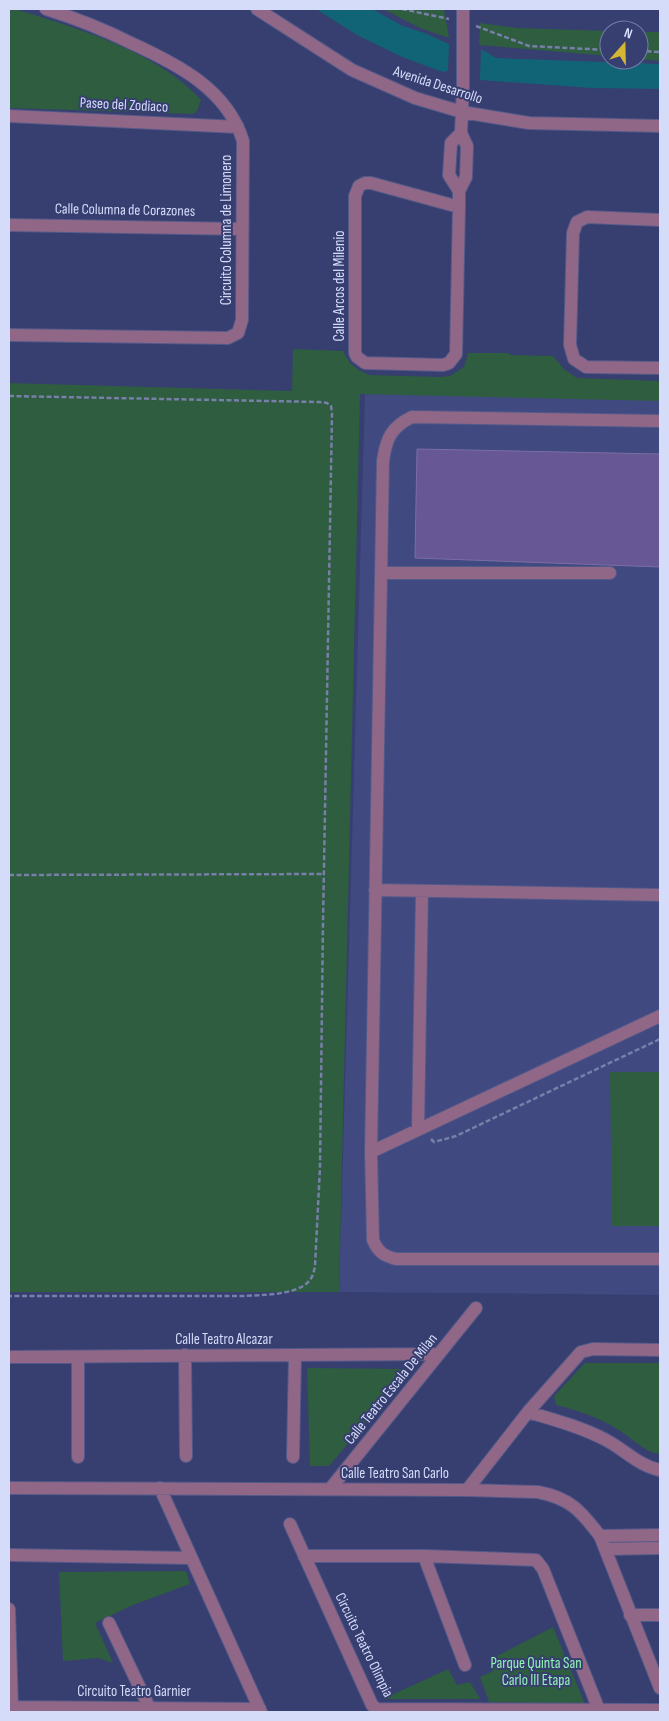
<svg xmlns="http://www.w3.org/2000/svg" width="669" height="1721" font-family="'Sofia Sans Condensed',sans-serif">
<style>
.built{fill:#404980}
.green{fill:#2e5d40}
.water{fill:#116475}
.building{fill:#675794;stroke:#7b6ea5}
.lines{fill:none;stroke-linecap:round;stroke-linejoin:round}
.minor-casing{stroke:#535a89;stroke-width:14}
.path{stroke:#787fa9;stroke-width:2.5;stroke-dasharray:5 2.5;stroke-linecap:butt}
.minor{stroke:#916787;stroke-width:12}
.labels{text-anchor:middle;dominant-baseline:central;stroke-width:4;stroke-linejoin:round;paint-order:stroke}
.street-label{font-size:15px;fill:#d5dcfa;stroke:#373e70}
.park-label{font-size:15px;fill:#93f4b6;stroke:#373e70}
</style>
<rect width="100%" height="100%" fill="#373e70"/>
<path class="built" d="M365,393l295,7v895l-321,-3z"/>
<path class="green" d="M9,9h6c61,19 142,42 186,91l-4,11 -4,3 -184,-6z
M383,9h61l5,29 -29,-10z
M480,23l38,5 91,3v25l-130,-11z
M639,32h21v29l-21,-2z
M293,349l50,2 7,12 9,7 10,5 71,2 10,-1 14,-9 4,-14h41v2l44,1 11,13 13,9 83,3v20l-300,-7 -21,898h-330v-909l283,8z
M610,1072h50v154h-48z
M585,1363h75v91c-17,-2 -29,-17 -43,-25 -19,-12 -40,-19 -61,-24l-2,-9z
M307,1368l104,1 -82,97h-19z
M186,1571l4,13 -57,21 -38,18 18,40 -15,-5 -35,3 -4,-89z
M553,1627l32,77 -96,-2 -9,-25 13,-6 -4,-11z
M448,1669l9,16 13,-3 10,17h-97z"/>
<path class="water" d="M316,9h56l31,17 24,8 22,10 -1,25 -2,3 -6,-1 -38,-14 -45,-22z
M481,49l15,9 164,6v25l-69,-1 -111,-8z"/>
<path class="building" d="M417,449l243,5v113l-245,-9z"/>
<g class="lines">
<g class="minor-casing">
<path id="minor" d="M257,9l95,61 63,28 47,14 67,11 131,3
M9,116l229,11
M459,191l-10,-16 2,-32 10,-10
M459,207l-88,-24h-6l-6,3 -4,10v157l2,4 8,6 78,2 6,-2 7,-9 3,-147v-16l7,-14 1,-31 -6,-13 2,-47v-77
M660,220l-73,-3 -10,5 -4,11 -3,112 4,14 12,8 74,1
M9,225l233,4
M9,335l219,3 10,-5 4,-13 1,-179c-16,-52 -66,-77 -112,-98 -28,-14 -56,-25 -85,-34
M660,421l-248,-4c-21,10 -26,22 -29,44l-12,691 2,88c5,12 11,16 23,19h264
M382,573h228
M375,890l285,5
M418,1129l4,-238
M371,1152l289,-136
M185,1355l1,101
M9,1357l430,-3
M78,1357v100
M528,1412c27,8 53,15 78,28 19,10 33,26 54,30
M293,1457l2,-102
M9,1488l458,2 71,2c32,6 43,19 62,44l60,152
M160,1488l101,224
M330,1489l146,-181
M467,1490l61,-78 53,-60 12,-3 67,1
M290,1524l82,181 5,4 283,1
M600,1536l60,-1
M606,1549l54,-1
M9,1555l182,3
M304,1556h120l112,4 7,9 56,141
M424,1556l41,109
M9,1609l3,98
M630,1615h30
M109,1623l40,84
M9,1707l251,2"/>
</g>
<path class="path" d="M402,9l47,10
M476,26l53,20 80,4
M639,51l21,1
M9,396l310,6 8,1 4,3 1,7 -9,510 -3,244 -5,99c-1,5 -2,11 -6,15 -11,14 -48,14 -65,15h-235
M9,875l315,-1
M431,1139l3,3 22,-6 204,-97"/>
<use href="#minor" class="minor"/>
</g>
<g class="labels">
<g class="street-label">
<text transform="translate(438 85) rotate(18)">Avenida Desarrollo</text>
<text transform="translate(124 105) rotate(3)">Paseo del Zodiaco</text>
<text transform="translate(125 210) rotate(1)">Calle Columna de Corazones</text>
<text transform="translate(226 230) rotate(-90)">Circuito Columna de Limonero</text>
<text transform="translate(339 286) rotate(-90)">Calle Arcos del Milenio</text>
<text x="224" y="1339">Calle Teatro Alcazar</text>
<text transform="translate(391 1389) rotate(-51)">Calle Teatro Escala De Milan</text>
<text x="395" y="1473">Calle Teatro San Carlo</text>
<text transform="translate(364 1645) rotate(64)">Circuito Teatro Olimpia</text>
<text x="134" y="1691">Circuito Teatro Garnier</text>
</g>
<g class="park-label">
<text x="536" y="1663">Parque Quinta San<tspan x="536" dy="17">Carlo III Etapa</tspan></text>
</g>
</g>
<rect width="669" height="1721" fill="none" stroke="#d5dcfa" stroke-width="20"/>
<g transform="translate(624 45) rotate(20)"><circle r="24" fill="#373e70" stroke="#767da7"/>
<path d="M0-4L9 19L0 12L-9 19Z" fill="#d4b635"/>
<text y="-8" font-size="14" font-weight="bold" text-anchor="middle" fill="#d5dcfa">N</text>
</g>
</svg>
